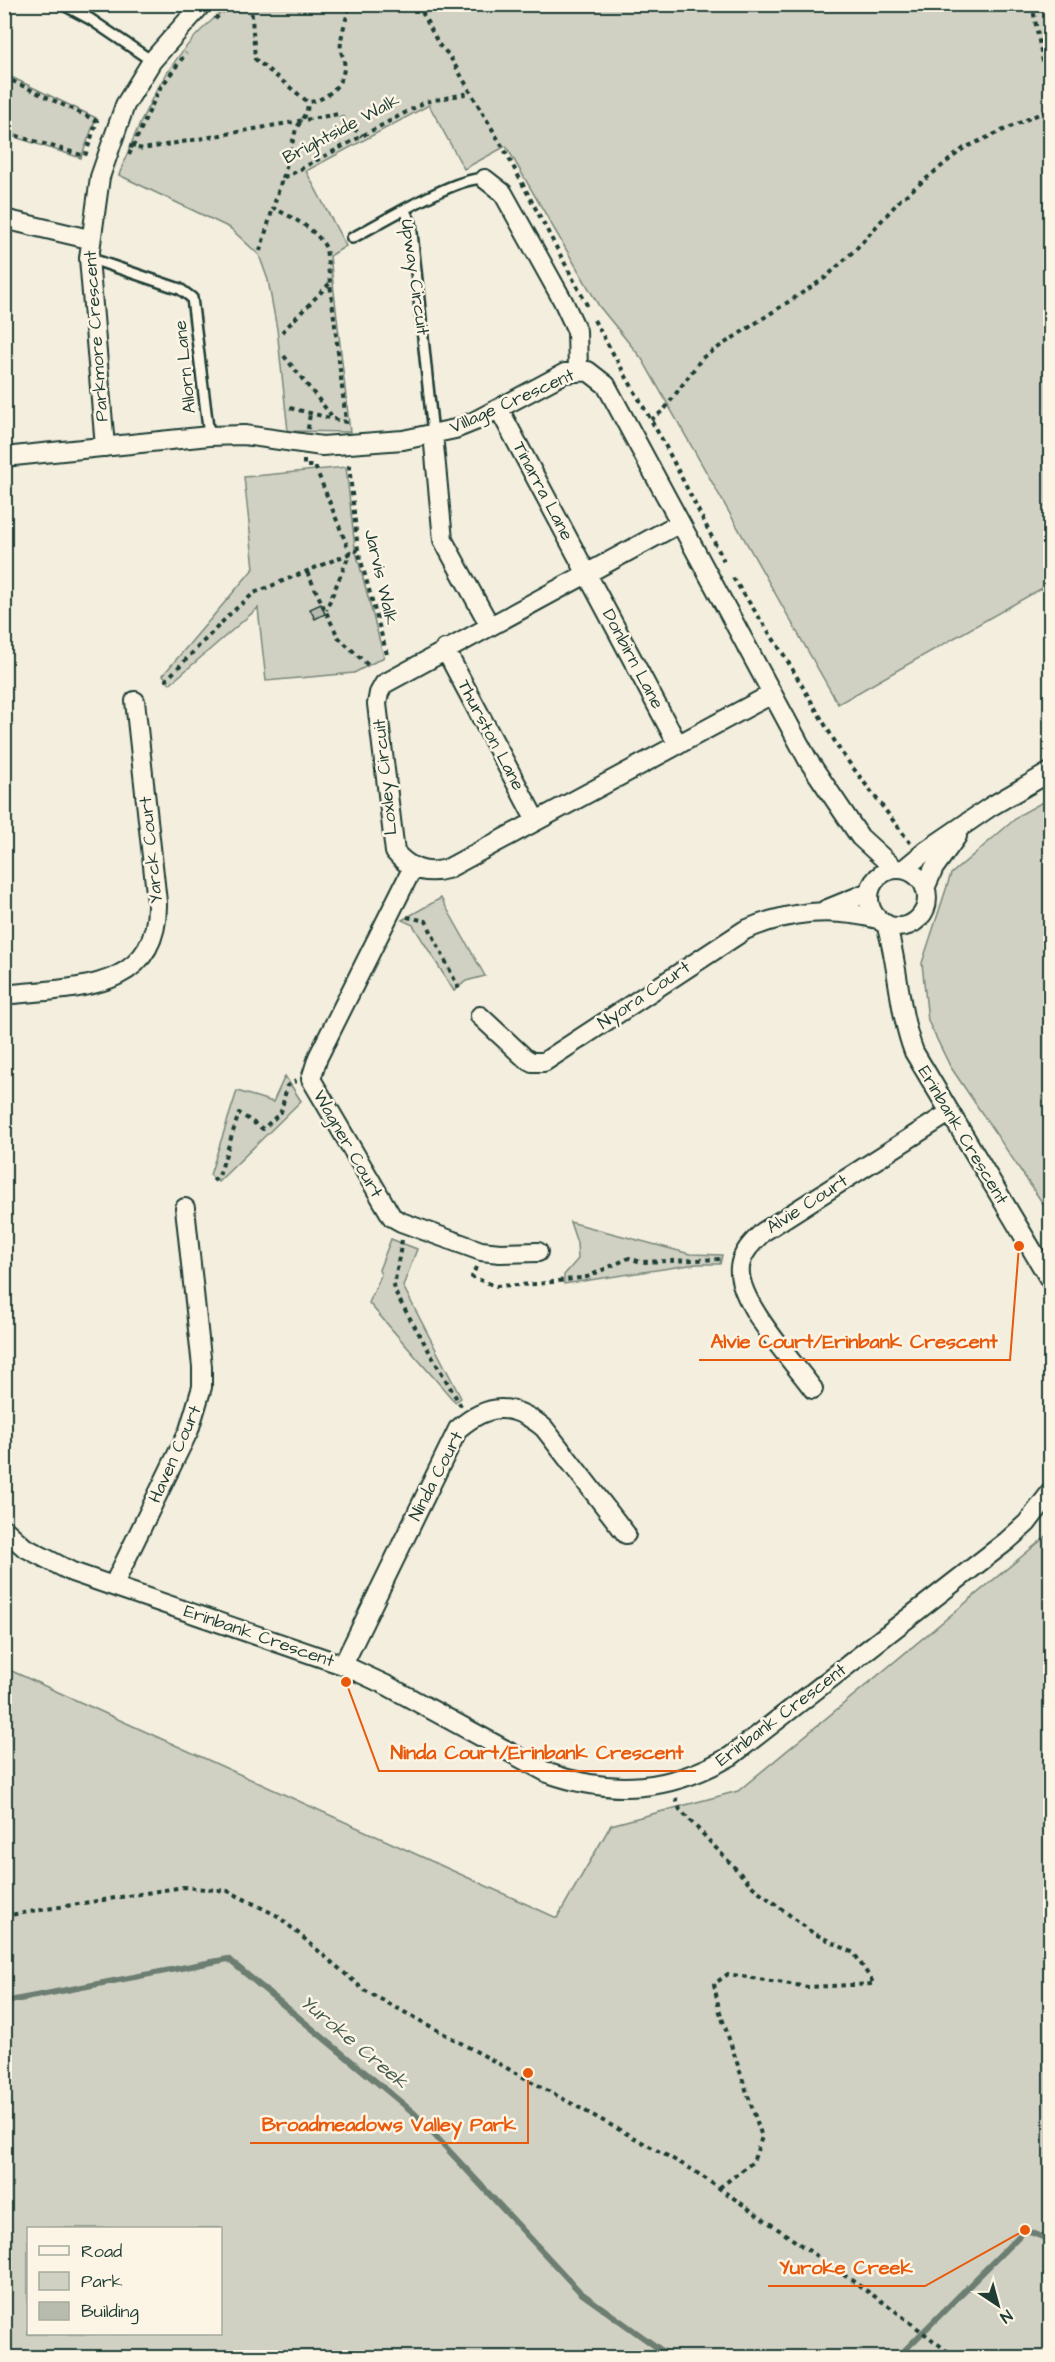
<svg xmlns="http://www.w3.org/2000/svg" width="1055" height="2362" font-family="'Architects Daughter',sans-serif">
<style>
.green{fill:#d0d1c2;stroke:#78877b;stroke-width:1.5;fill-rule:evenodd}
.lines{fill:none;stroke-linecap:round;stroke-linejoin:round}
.stream{stroke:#6c7d72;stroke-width:6}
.building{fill:#b8bcae;stroke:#1f3d34;stroke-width:1.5}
.service-casing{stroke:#1f3d34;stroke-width:14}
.minor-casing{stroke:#1f3d34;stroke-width:22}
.path{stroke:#1f3d34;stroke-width:4;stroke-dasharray:4.5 4.5;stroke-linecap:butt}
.service{stroke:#fcf5e5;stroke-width:9}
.minor{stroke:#fcf5e5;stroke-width:18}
.labels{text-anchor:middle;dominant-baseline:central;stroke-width:5;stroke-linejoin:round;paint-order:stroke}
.street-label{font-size:18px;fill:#1f3d34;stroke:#fcf5e5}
.water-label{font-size:20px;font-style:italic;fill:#465d53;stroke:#fcf5e5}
.leader{fill:none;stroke:#e8590c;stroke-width:2}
.callout-dot{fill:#e8590c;stroke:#fcf5e5;stroke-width:2}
.callout-label{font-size:20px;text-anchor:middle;font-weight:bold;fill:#e8590c;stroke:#fcf5e5;stroke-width:5;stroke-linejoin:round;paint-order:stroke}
</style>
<rect width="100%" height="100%" fill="#f3eede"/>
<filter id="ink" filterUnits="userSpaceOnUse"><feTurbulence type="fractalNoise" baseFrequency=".0167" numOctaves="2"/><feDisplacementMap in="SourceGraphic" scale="12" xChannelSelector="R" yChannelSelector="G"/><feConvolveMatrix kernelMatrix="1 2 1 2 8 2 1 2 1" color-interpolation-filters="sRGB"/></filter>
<g filter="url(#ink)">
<path class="green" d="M233,4l817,1v594l-6,-12 -206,117 -196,-345 -43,-53 -93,-160 -42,23 -35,-64 -123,66 40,75 -16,10 20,176 -62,-1 -11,-102 -9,-49 -9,-25 -29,-27 -111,-53c24,-65 54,-131 114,-171z
M5,74l91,44 -15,40 -76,-24z
M346,467l9,81 29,109 -30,16 -88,8 -8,-73 -88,76 -7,-9 91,-107 -10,-91z
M1050,798v416l-100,-148 -22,-45 -6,-58 29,-89 70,-60z
M441,898l44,78 -19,5 -12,10 -41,-66 -11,-5z
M285,1076l16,25 -83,81 -8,-7 27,-84 36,11z
M570,1222l120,32 32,1 -2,9h-24l-132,20v-9l14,-16 -1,-16z
M391,1239l26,10 -14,37 58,112 -6,4 -86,-99 12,-28 -2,-5z
M1050,1533v824h-1045v-689l552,250 54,-93 127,-34zM28,2228h192v106h-192z"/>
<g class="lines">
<path class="stream" d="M4,2002l224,-43 186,154 167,180 91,65
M897,2358l128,-128 25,10"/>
</g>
<path class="building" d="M321,604l4,10 -10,5 -5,-10z"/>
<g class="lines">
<g class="service-casing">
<path id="service" d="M62,4l28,15 62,42
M405,211l6,12 22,211
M352,238c27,-14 108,-64 133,-59
M89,258l91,31 12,9 17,138"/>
</g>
<g class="minor-casing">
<path id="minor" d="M485,179l18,14 60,108 14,30 1,39
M4,219l85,20
M499,409l179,336
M433,434l10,106 47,86
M105,447l-16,-189 11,-81 25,-72 27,-44 50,-57
M4,457l205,-21 35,-1 78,11 81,-6 52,-11 20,-8 90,-48 23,-2 18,14 202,375 52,77 35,32
M680,523l-296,161 -5,9 -2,11 18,148c14,17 31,23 52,17l325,-175
M445,649l91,172
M413,867l-95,190 -7,22 81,138 9,5 80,29 19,2 38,-1
M869 898a29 29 0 1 1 58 0a29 29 0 1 1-58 0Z
M904,869l23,-19 63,-43 60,-35
M925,888l9,-20 23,-32
M825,910l44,-18
M886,924c13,42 12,86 28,128l136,228
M4,995c67,-8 155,-1 153,-93l-22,-201
M480,1016l45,42 7,4h12l201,-132c44,-19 86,-23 133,-11
M813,1389c-20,-28 -77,-88 -73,-122 2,-15 13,-25 23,-35l186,-119
M4,1529l20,18 48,25 271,93 45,21 160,87c66,23 122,18 183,-17l276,-215 20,-18 23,-30
M113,1586l76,-156 13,-43v-20l-17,-159
M343,1665l115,-236c30,-26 55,-27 86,-1l82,106"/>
</g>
<path class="path" d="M251,4l4,55 53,43c19,-1 39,-20 36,-42 0,-3 -3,-6 -3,-9 -2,-13 6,-33 9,-47
M418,4l21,41 10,10 56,96 83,156
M1032,4l18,95
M215,19l17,-15
M4,77l93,44 -12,35 -81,-24
M129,146l14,3 195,-35 24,22
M129,155l30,-65 27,-37
M283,178l13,-49 11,-18 1,-9
M260,251l13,-43
M594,320l70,123 60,118
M282,332l48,-49
M284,356l51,64
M290,408l56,14 -20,-174c-10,-19 -34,-31 -53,-40l9,-29 143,-77 45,-9
M651,420l13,-10 38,-52 123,-80 31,-29 45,-50 63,-51 86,-39
M308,429l2,-16
M304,460v6h11l35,87 -24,57
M349,465l9,85 30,108
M307,572l31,65 32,30
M733,578l51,77 57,97 70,92
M165,681l65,-67 24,-21 104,-43
M407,917l19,4 33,68
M213,1181l6,-5 20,-63 24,16 18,-17 6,-26 9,-5
M402,1240l-8,46 3,10 64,110
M476,1267l-4,10 24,9 42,-2 49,-7 42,-19 12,4 82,-3
M676,1798l4,12 73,77 60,46 41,20 20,31 -66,3 -80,-13 -14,10 5,25 43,128 -9,25 -34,26
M4,1916l179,-29 45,4 50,25 86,74 329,180 197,137 66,51"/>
<use href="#service" class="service"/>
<use href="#minor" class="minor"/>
</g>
</g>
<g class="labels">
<g class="street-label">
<text transform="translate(341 129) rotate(-28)">Brightside Walk</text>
<text transform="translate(415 277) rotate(82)">Upway Circuit</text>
<text transform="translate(96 336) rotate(-94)">Parkmore Crescent</text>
<text transform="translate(185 367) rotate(-96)">Allorn Lane</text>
<text transform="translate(512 401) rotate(-24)">Village Crescent</text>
<text transform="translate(543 491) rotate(62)">Tinarra Lane</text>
<text transform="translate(381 577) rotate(77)">Jarvis Walk</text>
<text transform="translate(633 659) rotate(62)">Donbirn Lane</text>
<text transform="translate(491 735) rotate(62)">Thurston Lane</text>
<text transform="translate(385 777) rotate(-96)">Loxley Circuit</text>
<text transform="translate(151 850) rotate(-96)">Yarck Court</text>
<text transform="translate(644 995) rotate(-34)">Nyora Court</text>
<text transform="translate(963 1135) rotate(59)">Erinbank Crescent</text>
<text transform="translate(348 1144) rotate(60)">Wagner Court</text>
<text transform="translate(807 1204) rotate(-33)">Alvie Court</text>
<text transform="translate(175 1454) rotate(-66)">Haven Court</text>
<text transform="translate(436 1476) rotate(-63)">Ninda Court</text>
<text transform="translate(259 1636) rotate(19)">Erinbank Crescent</text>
<text transform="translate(781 1715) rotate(-37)">Erinbank Crescent</text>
</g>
<g class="water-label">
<text transform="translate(354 2042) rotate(40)">Yuroke Creek</text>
</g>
</g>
<path class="leader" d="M1019 1246L1010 1360H699M346 1682L379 1771H696M528 2073L528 2143H250M1025 2230L925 2286H768"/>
<g class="callout-dot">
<circle cx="1019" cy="1246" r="6"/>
<circle cx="346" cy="1682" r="6"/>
<circle cx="528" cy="2073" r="6"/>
<circle cx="1025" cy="2230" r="6"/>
</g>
<g class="callout-label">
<text x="854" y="1348">Alvie Court/Erinbank Crescent</text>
<text x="537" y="1759">Ninda Court/Erinbank Crescent</text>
<text x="389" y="2131">Broadmeadows Valley Park</text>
<text x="846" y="2274">Yuroke Creek</text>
</g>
<rect width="1055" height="2362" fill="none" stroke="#fcf5e5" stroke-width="24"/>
<rect x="12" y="12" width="1031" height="2338" fill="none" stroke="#1f3d34" stroke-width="2" filter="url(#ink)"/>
<rect x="27" y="2227" width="195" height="108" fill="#fcf5e5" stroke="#a4ab9e" stroke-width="1.5"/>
<rect x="39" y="2246" width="30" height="9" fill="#fcf5e5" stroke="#a4ab9e" stroke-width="1.5"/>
<text x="81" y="2257" font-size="18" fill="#1f3d34">Road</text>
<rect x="39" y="2272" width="30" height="18" fill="#d0d1c2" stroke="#a4ab9e" stroke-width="1.5"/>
<text x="81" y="2287" font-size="18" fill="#1f3d34">Park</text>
<rect x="39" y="2302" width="30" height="18" fill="#b8bcae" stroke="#a4ab9e" stroke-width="1.5"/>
<text x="81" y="2317" font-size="18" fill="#1f3d34">Building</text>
<g transform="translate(998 2305) rotate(144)" stroke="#fcf5e5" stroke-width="4.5" paint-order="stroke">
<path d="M0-4.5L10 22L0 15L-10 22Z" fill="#1f3d34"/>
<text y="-9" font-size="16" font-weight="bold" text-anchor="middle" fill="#1f3d34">N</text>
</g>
</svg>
